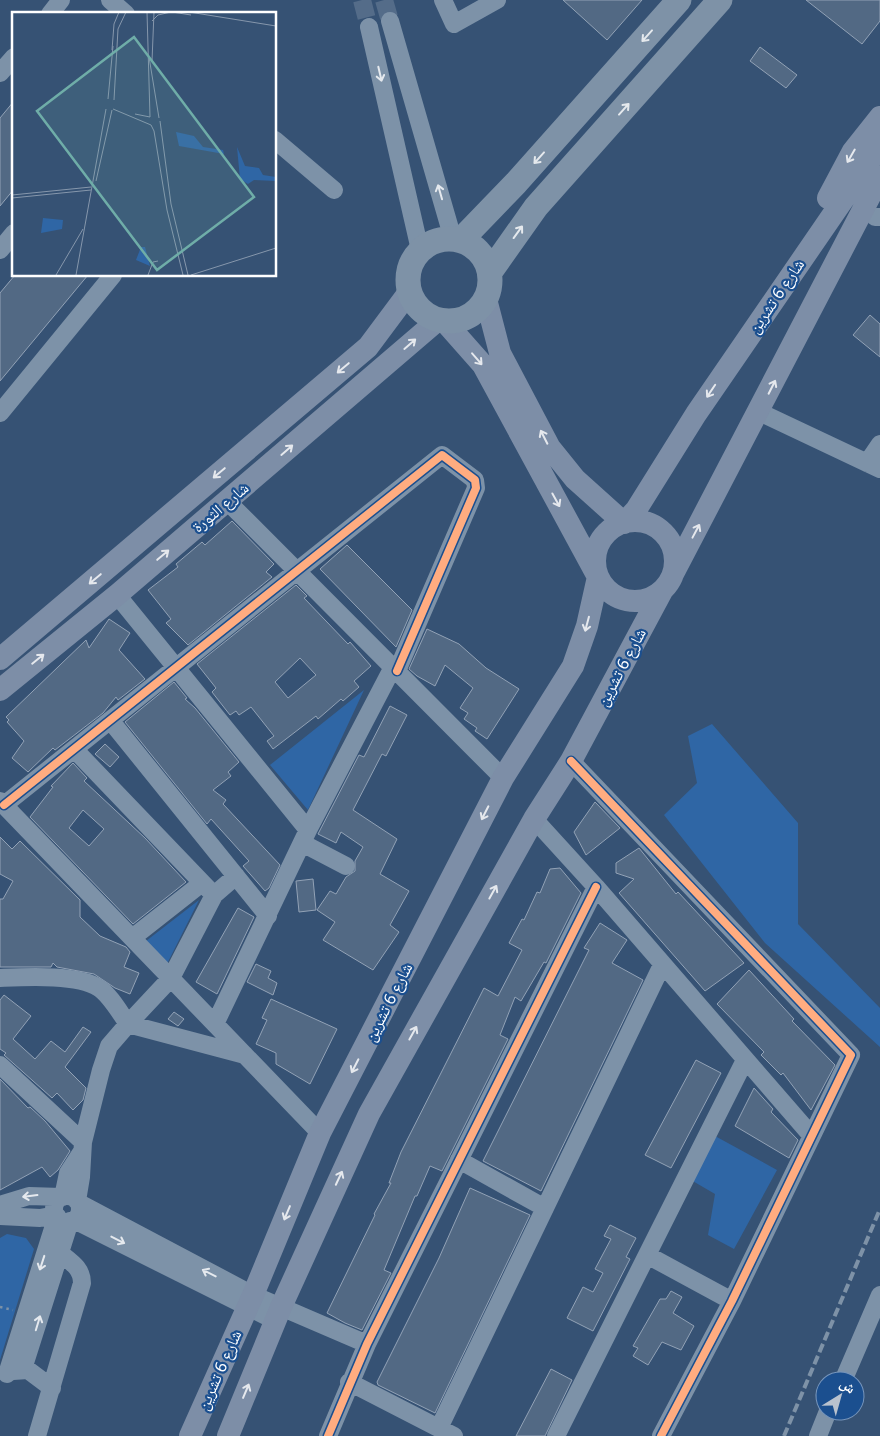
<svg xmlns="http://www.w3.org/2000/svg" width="880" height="1436" font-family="'Noto Sans','Noto Naskh Arabic',sans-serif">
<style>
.green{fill:#2f66a5}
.building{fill:#526984;stroke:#92a2b6;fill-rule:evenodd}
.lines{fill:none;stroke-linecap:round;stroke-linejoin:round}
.minor-tunnel{stroke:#546c89;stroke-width:18;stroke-dasharray:18 9;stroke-linecap:butt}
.path{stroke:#7d92a8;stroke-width:2.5;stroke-dasharray:2.5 4;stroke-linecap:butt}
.minor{stroke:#7d92a8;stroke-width:18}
.major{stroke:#7d8ea7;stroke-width:22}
.highway{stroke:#7e92a7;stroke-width:25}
.rail{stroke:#7e92a7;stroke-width:4;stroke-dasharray:9 4;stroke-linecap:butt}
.cycleway-casing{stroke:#1b4f8f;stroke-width:11}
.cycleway{stroke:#ffac80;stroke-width:8}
.oneway{stroke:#e5e9ed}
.oneway2{stroke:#e5e9ee}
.oneway3{stroke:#e5e8ed}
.labels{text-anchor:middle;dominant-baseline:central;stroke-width:4.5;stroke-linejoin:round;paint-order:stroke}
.street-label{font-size:16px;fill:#fff;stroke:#1b4f8f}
.inset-road{fill:none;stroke:#8697ac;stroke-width:1}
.view{fill:#6fada8;fill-opacity:0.15;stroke:#6fada8;stroke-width:2.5}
.inset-edge{fill:none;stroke:#fff;stroke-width:2.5}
</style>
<rect width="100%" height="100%" fill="#365274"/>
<path class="green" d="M364,690l-56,120 -38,-45z
M712,724l86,99v101l82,84v39l-115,-104 -101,-128 33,-32 -9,-47z
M199,900l-32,64 -21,-23z
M715,1136l62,34 -43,79 -26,-14 7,-41 -24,-14z
M7,1234l19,4 8,11 -34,111v-122z"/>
<path class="building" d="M563,0h79l-35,40z
M806,0h74v21l-18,23z
M760,47l37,28 -11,13 -36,-27z
M14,101v88l-14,17v-88z
M15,275h73l-88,106v-88z
M870,315l10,9v33l-27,-22z
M232,521l42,43 -8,8 6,5 -84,68 -22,-22 5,-4 -23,-29 30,-23 -2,-3 26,-22 3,3z
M347,545l65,65 -16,37 -76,-78z
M296,585l11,11 -3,2 44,46 2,-2 21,24 -17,15 5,6 -16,14 -2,-2 -23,20 -2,-3 -43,33 -6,-8 7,-5 -23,-29 -12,8 -3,-4 -6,4 -18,-23 4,-4 -19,-24zM300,658l16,17 -28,23 -13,-16z
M109,619l21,14 -11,17 26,29 -27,21 -2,-3 -13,16 -48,37 -2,-2 -25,24 -16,-14 12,-17 -17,-19 2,-2 -3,-3 80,-77 3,8z
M427,629l32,15 27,24 33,21 -32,50 -12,-8 2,-3 -13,-9 4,-6 -8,-5 13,-20 -28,-23 -10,21 -18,-10 -8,-7z
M174,682l13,16 -2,1 10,9 44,54 -11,10 3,4 -18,14 13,10 -3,4 57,61 -11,23 -4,3 -22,-25 6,-5 -38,-42 -4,5 -82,-102z
M390,706l17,9 -21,41 -4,-2 -29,56 44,29 -17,35 29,17 -19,34 9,7 -26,38 -50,-30 12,-18 -18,-12 13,-19 6,3 10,-17 9,-6v-10l8,-14 -22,-15 -5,11 -18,-9 41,-79 5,2z
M105,744l14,13 -9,10 -15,-13z
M73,763l14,15 -3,3 61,57 41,44 -53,42 -103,-107 23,-30 -2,-1zM83,810l21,19 -15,17 -20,-18z
M595,802l25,26 -34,27 -12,-23z
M0,837l12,12 8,-8 60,59v17l20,19 26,11 4,5 -6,15 15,6 -9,21 -15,-6 -21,-14 -37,-7 -4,-4 -2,4h-51v-68h3l10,-18 -13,-7z
M639,848l37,46 2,-2 66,71 -39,28 -86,-98 15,-14 -18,-6v-10z
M560,868l21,25 -35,70 -2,-1 -23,39 -6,-4 -15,38 8,4 -66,132 -12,-5 -13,30h-2l-31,74 7,3 -29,57 -17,-7 -18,-10 48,-98 -1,-1 17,-31h-2l12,-31 83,-164 14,8 24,-46 -13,-7 13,-24 2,1 13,-28 3,1 10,-24z
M313,879l3,31 -17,2 -3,-31z
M238,908l16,9 -37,77 -21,-12z
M600,923l27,17 -15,23 31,17 -102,211 -58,-30 106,-211 -5,-2z
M256,964l15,7 -3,7 9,5 -4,12 -26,-13z
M749,970l45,49 -2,2 43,44 -24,45 -28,-37 -2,2 -20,-20 3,-3 -47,-48z
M4,995l27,21 -18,23 22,20 16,-18 14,11 18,-25 8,5 -26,35 21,21 -3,12 -10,10 -16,-17 -5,5 -48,-43 2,-2 -6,-4v-49z
M271,999l66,30 -27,55 -34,-20v-11l-20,-9 11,-24 -5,-2z
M174,1012l10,7 -6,7 -10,-7z
M696,1060l25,13 -50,95 -26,-13z
M0,1079l28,29 2,-1 15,14 25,30 -12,19 -8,7 -8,-10 -42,23z
M754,1088l19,21 -2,3 27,28 -9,18 -54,-32z
M470,1188l60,27 -95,198 -57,-28 -1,-3 62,-124z
M610,1225l26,13 -10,19 4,2 -37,72 -26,-13 16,-31 10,5 10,-19 -8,-4 16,-30 -7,-3z
M671,1291l11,6 -9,16 21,13 -13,24 -19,-8 -14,23 -15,-9 5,-8 -5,-2 27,-47h6z
M551,1369l21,11 -27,56h-29z"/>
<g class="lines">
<path class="minor-tunnel" d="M362,0l7,27
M384,0l6,21"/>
<path class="path" d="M0,1307l13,3"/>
<path class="minor" d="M110,0l16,14
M443,0l11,24 43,-24
M50,14l11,-14
M390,21l63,218
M369,27l51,223
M0,73l14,-16
M275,140l59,50
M875,217h5
M0,250l14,-17
M759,412l121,57
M0,413l113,-138
M867,463l13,-19
M227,501l276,277
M117,595l191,235
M110,720l158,196
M74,749l140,146
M571,761l280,294 -119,246 -71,135
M0,801l320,332
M4,805l438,-350 33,25 1,8 -79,183
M534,819l62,68 215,248
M302,843l44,23
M132,938l70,-55
M0,978c25,-1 78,-4 99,10 11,7 21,25 29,36l43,-46 43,-83 22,-19
M215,1024l93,-194 85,-163
M0,1065l83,77
M459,1160l86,48
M54 1209a13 13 0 1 1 26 0a13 13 0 1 1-26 0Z
M63,1197l5,-24 13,-20
M77,1201l4,-24 2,-35 18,-72 8,-24 19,-22 117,31
M79,1203l174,92 114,49
M0,1205l29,-9 32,1
M0,1216l40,2 16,-3
M74,1220l202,101
M647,1255l85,46
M23,1369l47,-148
M13,1371l15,-1 24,18
M7,1374l50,-158
M843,1381l37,-86
M349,1382l105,54
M439,1428l223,-463
M37,1436l45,-153c0,-15 -11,-21 -22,-30
M328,1436l39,-92 229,-457
M556,1436l189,-376
M818,1436l10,-25"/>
<path class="major" d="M828,198l25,-47 27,-34
M486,299l14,54 50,95 25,31 49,44 12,-13 60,-96 184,-268
M595 561a40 40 0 1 1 80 0a40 40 0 1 1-80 0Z
M673,574l207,-397
M0,659l368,-312 41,-55
M0,690l117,-95 321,-275
M190,1436l63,-141 67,-162 183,-355 70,-112 14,-40 11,-49 -115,-212 -38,-43
M228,1436l53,-129 88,-193 165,-295 37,-58 91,-170"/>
<path class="highway" d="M408 280a41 41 0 1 1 82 0a41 41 0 1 1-82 0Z
M461,240l55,-57 163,-183
M490,272l46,-65 184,-207"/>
<path class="rail" d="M784,1436l96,-227"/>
<g class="cycleway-casing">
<path id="cycleway" d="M571,761l280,294 -119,246 -71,135
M4,805l438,-350 33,25 1,8 -79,183
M328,1436l39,-92 229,-457"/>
</g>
<use href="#cycleway" class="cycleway"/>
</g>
<defs><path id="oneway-shaft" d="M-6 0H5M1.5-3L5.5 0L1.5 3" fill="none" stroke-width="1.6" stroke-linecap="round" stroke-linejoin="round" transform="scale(1.25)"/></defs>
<g class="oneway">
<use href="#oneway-shaft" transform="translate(647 36) rotate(132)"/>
<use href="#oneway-shaft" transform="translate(624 109) rotate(-48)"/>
<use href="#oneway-shaft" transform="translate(539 158) rotate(132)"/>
<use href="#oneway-shaft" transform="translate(518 232) rotate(-54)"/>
</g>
<g class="oneway2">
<use href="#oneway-shaft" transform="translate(380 74) rotate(77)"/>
<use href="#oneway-shaft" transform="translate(440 192) rotate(-106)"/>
<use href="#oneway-shaft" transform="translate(30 1196) rotate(173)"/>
<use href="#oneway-shaft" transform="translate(118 1240) rotate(27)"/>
<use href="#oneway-shaft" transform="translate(42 1263) rotate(108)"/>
<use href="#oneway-shaft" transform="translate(209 1273) rotate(-153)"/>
<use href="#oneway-shaft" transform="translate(38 1323) rotate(-73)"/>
</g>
<g class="oneway3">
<use href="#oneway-shaft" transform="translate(851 156) rotate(120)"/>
<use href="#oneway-shaft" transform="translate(410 344) rotate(-41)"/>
<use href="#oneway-shaft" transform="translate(477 359) rotate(49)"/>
<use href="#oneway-shaft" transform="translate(343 368) rotate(140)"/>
<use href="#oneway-shaft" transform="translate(772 387) rotate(-63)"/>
<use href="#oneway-shaft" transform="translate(711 391) rotate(124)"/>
<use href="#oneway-shaft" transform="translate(544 437) rotate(-117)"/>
<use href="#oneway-shaft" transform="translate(287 450) rotate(-41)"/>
<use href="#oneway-shaft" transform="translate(219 473) rotate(140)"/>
<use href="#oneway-shaft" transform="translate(556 500) rotate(61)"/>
<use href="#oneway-shaft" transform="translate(696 531) rotate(-62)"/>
<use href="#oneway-shaft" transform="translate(163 555) rotate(-40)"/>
<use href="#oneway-shaft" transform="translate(95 579) rotate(140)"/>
<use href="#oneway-shaft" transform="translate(587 624) rotate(105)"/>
<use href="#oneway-shaft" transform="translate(38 659) rotate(-39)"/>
<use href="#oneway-shaft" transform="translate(485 813) rotate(117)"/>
<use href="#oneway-shaft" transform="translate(493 892) rotate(-61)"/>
<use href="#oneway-shaft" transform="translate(413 1033) rotate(-61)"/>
<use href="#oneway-shaft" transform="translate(355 1066) rotate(117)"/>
<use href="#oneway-shaft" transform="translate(339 1178) rotate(-65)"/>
<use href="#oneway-shaft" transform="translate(287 1213) rotate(113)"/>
<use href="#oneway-shaft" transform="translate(246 1391) rotate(-67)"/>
</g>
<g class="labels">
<g class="street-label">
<text transform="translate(776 296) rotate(-56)">شارع 6 تشرين</text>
<text transform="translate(220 507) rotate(-40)">شارع الثورة</text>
<text transform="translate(621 667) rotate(-62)">شارع 6 تشرين</text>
<text transform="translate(388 1002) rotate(-63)">شارع 6 تشرين</text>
<text transform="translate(219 1370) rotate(-66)">شارع 6 تشرين</text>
</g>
</g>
<g transform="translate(12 12)">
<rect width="264" height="264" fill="#365274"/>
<path d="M164,120l18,4 9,11 20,3 1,4 -45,-8zM225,135l8,19 14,2 4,7 13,2v4l-22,-1 -6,4 -8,-5zM31,206l20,2 -1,9 -21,4zM129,235h4l5,19 -14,-6z" fill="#2f66a5"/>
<path class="inset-road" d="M160,0l19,3M177,0l87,14M140,9l6,-6 13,-3M100,38l2,-26 5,-12M137,45l10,61M140,49l2,-49M96,87l5,-53M102,88l4,-71 8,-17M101,97l38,16 3,6 13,79 16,65M123,102l15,3 -3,-105M148,109l11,83 17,71M84,169l16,-71M0,183l79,-8M0,186l79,-8M44,263l27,-46M64,263l30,-166M136,263l5,-13 5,-1M179,263l85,-27"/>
<path class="view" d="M122,25l120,160 -97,73 -120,-159z"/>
<rect width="264" height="264" class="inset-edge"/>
</g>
<g transform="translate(840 1396) rotate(37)"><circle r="24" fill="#1b4f8f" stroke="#7695bc"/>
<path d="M0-4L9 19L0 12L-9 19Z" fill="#b9c2ce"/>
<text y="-8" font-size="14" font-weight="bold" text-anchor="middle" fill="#ffffff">ش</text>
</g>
</svg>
